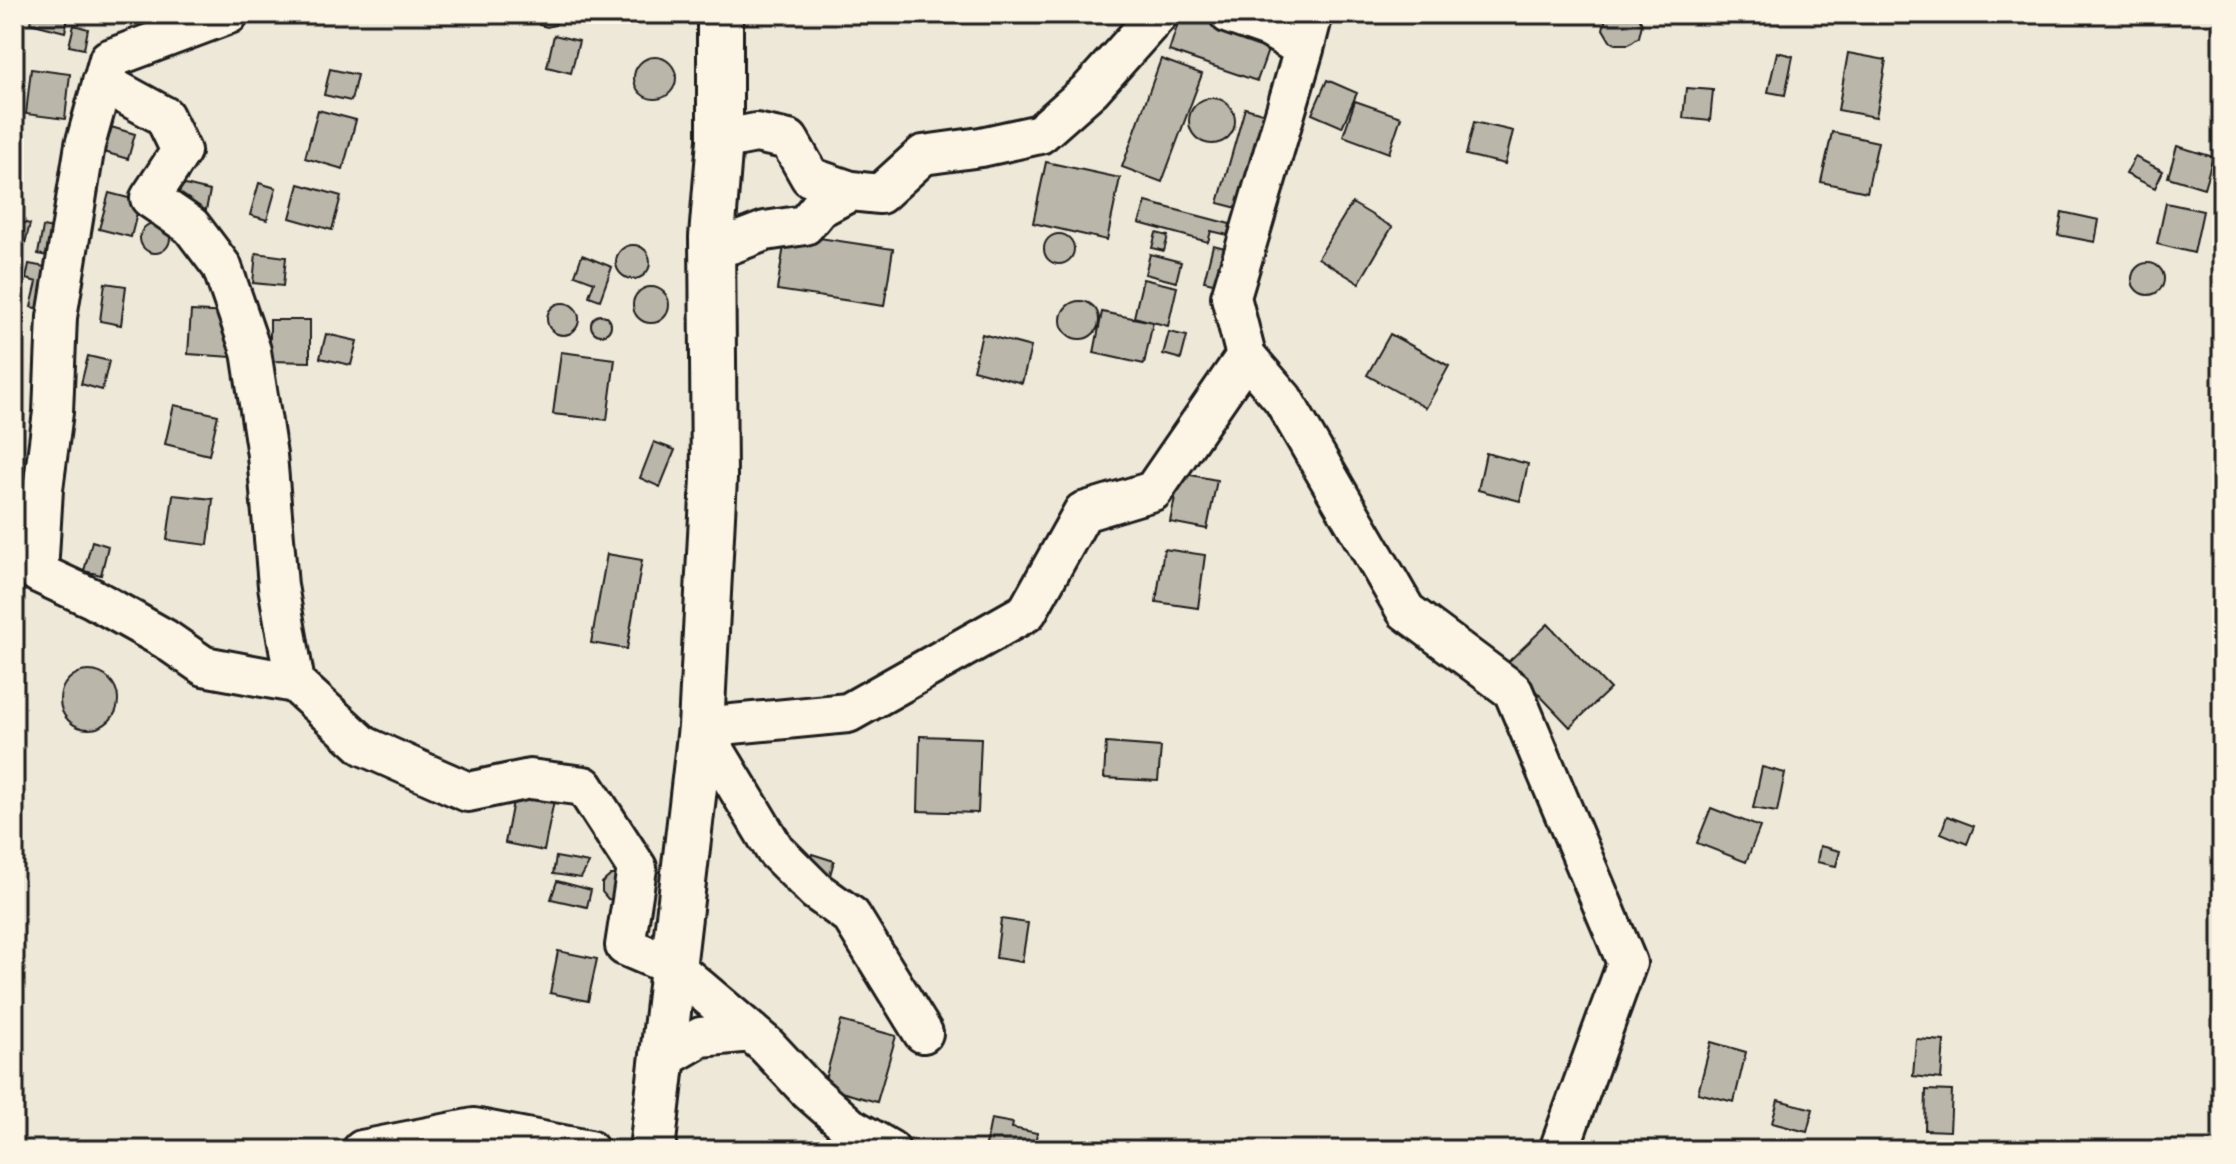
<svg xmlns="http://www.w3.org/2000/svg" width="2236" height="1164" font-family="'Gochi Hand',sans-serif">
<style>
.building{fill:#bab6aa;stroke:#1c1c1c;stroke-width:2}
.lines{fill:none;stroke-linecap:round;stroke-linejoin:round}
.street-casing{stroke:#1c1c1c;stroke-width:44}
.secondary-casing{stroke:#1c1c1c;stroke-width:50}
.street{stroke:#fcf5e5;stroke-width:38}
.secondary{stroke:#fcf5e5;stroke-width:44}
</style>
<rect width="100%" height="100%" fill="#eee8d9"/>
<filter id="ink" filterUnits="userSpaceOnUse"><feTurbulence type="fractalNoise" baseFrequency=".0125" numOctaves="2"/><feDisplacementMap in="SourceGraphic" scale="16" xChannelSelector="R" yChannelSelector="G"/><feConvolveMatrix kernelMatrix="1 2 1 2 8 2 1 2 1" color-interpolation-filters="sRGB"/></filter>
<g filter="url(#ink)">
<path class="building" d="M32,14h37l-4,18 -35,-9z
M535,14h25v1l-5,10 -8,2 -8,-2z
M1181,14h17l74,25 -15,42 -88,-30z
M1607,14h31l4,10 -3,13 -10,7h-13l-6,-3 -7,-12z
M74,25l14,4 -4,20 -15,-3z
M554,35l25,6 -8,32 -24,-6z
M1777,52l16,4 -8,39 -17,-3z
M1848,53l38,7 -10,57 -38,-7z
M634 78a21 21 0 1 1 42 0a21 21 0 1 1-42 0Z
M1161,59l41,15 -40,108 -40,-15z
M31,69l39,5 -5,45 -39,-5z
M330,69l27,6 -6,26 -27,-6z
M1327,80l30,13 -15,34 -30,-13z
M1686,88l27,2 -3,31 -27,-3z
M1189 121a23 23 0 1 1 46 0a23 23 0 1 1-46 0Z
M1355,101l46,16 -12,36 -46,-17z
M1245,108l24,7 -28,94 -23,-6z
M318,110l38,10 -13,49 -38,-11z
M1474,122l39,9 -8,33 -39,-9z
M111,127l24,7 -7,25 -24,-7z
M1832,132l46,10 -11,50 -46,-10z
M2177,146l36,11 -9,31 -36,-11z
M2135,157l28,14 -8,17 -29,-14z
M1046,162l74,16 -13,62 -74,-17z
M177,183l33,8 -4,19 -33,-7z
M259,183l17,5 -9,32 -17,-5z
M299,184l42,12 -9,34 -42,-12z
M109,193l31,8 -9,36 -32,-8z
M1146,202l84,22 -2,11 -17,-4 -3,11 -69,-19z
M1352,203l40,24 -33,56 -41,-25z
M2166,203l37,8 -9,42 -37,-9z
M2062,212l37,8 -4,22 -37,-7z
M14,220l16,4 -8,31 -8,-2z
M140 238a15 15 0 1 1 30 0a15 15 0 1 1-30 0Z
M43,227l14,3 -5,27 -14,-3z
M786,233l107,16 -9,57 -107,-16z
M1156,233l12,3 -4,15 -12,-3z
M1044 249a15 15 0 1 1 30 0a15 15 0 1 1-30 0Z
M1227,241l16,4 -12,42 -27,-6 9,-36 12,3z
M616 262a17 17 0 1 1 34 0a17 17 0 1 1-34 0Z
M256,253l30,4 -3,29 -30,-3z
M1150,254l31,8 -5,20 -31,-8z
M582,255l30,12 -12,33 -11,-4 5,-14 -19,-7z
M2132 279a16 16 0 1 1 32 0a16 16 0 1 1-32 0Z
M29,264l27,5 -8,42 -17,-4 6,-25 -11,-3z
M1143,279l34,8 -9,39 -34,-9z
M105,283l21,3 -5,39 -21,-4z
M633 305a18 18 0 1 1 36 0a18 18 0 1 1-36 0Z
M1061 320a19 19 0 1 1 38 0a19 19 0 1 1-38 0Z
M547 319a16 16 0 1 1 32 0a16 16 0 1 1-32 0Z
M191,311l38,2 5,12 -2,32 -44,-3z
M1102,312l51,10 -9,42 -50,-11z
M591 325a10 10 0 1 1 20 0a10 10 0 1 1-20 0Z
M270,320h40v42l-40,-1z
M1169,332l18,4 -6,23 -18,-5z
M326,334l31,7 -6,24 -31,-7z
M982,334l49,13 -9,36 -49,-13z
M1390,334l59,32 -23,42 -59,-33z
M561,352l54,7 -8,61 -54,-6z
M88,356l21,5 -7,29 -21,-6z
M174,405l44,10 -9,40 -44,-11z
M654,442l21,8 -15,37 -20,-9z
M1486,453l42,11 -8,37 -42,-11z
M1180,473l37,7 -10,49 -37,-7z
M173,495l40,4 -5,46 -41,-5z
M92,541l16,5 -7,29 -17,-4z
M1164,549l41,6 -7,53 -42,-6z
M607,554l35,6 -15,89 -36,-6z
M1548,624l62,65 -40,38 -62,-65z
M60 700a29 29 0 1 1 58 0a29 29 0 1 1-58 0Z
M920,736l61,2 -3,75 -60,-2z
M1106,743l55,4 -3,34 -54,-3z
M1762,767l23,6 -8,39 -24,-4z
M516,786l39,9 -11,56 -39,-8z
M1711,808l49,19 -14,35 -49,-19z
M1947,816l27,10 -7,18 -26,-11z
M1820,846l20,5 -4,15 -19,-4z
M812,854l22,7 -5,18 -22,-6z
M556,857l33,6 -8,15 -28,-4z
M611,875h8l-3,25 -8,-1 -6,-7v-9z
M557,881l34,9 -4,17 -36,-8z
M1001,919l27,4 -6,39 -26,-4z
M558,951l39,8 -9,42 -38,-8z
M841,1021l55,15 -19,66 -54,-15z
M1916,1039l28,2 -3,38 -28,-3z
M1711,1042l35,10 -12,50 -36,-9z
M1926,1090l26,1 -2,40 -25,-1z
M1778,1100l35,9 -6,23 -35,-9z
M991,1119l22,4 -1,5 25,5 -3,17h-49z"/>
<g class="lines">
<g class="street-casing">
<path id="street" d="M229,14l-120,45 -24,86 -28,172 -4,95 -10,77 -5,84 54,25 73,41 39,27 91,17
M1229,14l40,14 35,21 -73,248 15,59 37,43 123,212 107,80 114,272 -68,187
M1304,49l9,-35
M102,82l62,34 17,35 -31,47 41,28 31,41 29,84 16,104 11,131 17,97 69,63 104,46 62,-13 54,7 53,82 -12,78 49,21 92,78 42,45 42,37 40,23
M720,140l36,-7 33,7 21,37 41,14 29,3 43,-39 58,-8 59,-13 51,-45 67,-75
M712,237l19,7 34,-13 40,-6 14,-17 32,-17
M923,1033l-72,-117 -35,-25 -41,-41 -74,-123 147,-14 179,-101 56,-100 70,-21 93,-135
M663,1059l38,-22 50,-5
M362,1150l112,-22 115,22"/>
</g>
<g class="secondary-casing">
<path id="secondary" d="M652,1150l49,-423 13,-249 -2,-241 8,-97v-126"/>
</g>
<use href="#street" class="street"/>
<use href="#secondary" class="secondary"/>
</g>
</g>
<rect width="2236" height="1164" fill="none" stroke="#fcf5e5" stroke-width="48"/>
<rect x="24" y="24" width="2188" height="1116" fill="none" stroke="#1c1c1c" stroke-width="3" filter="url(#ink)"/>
</svg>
